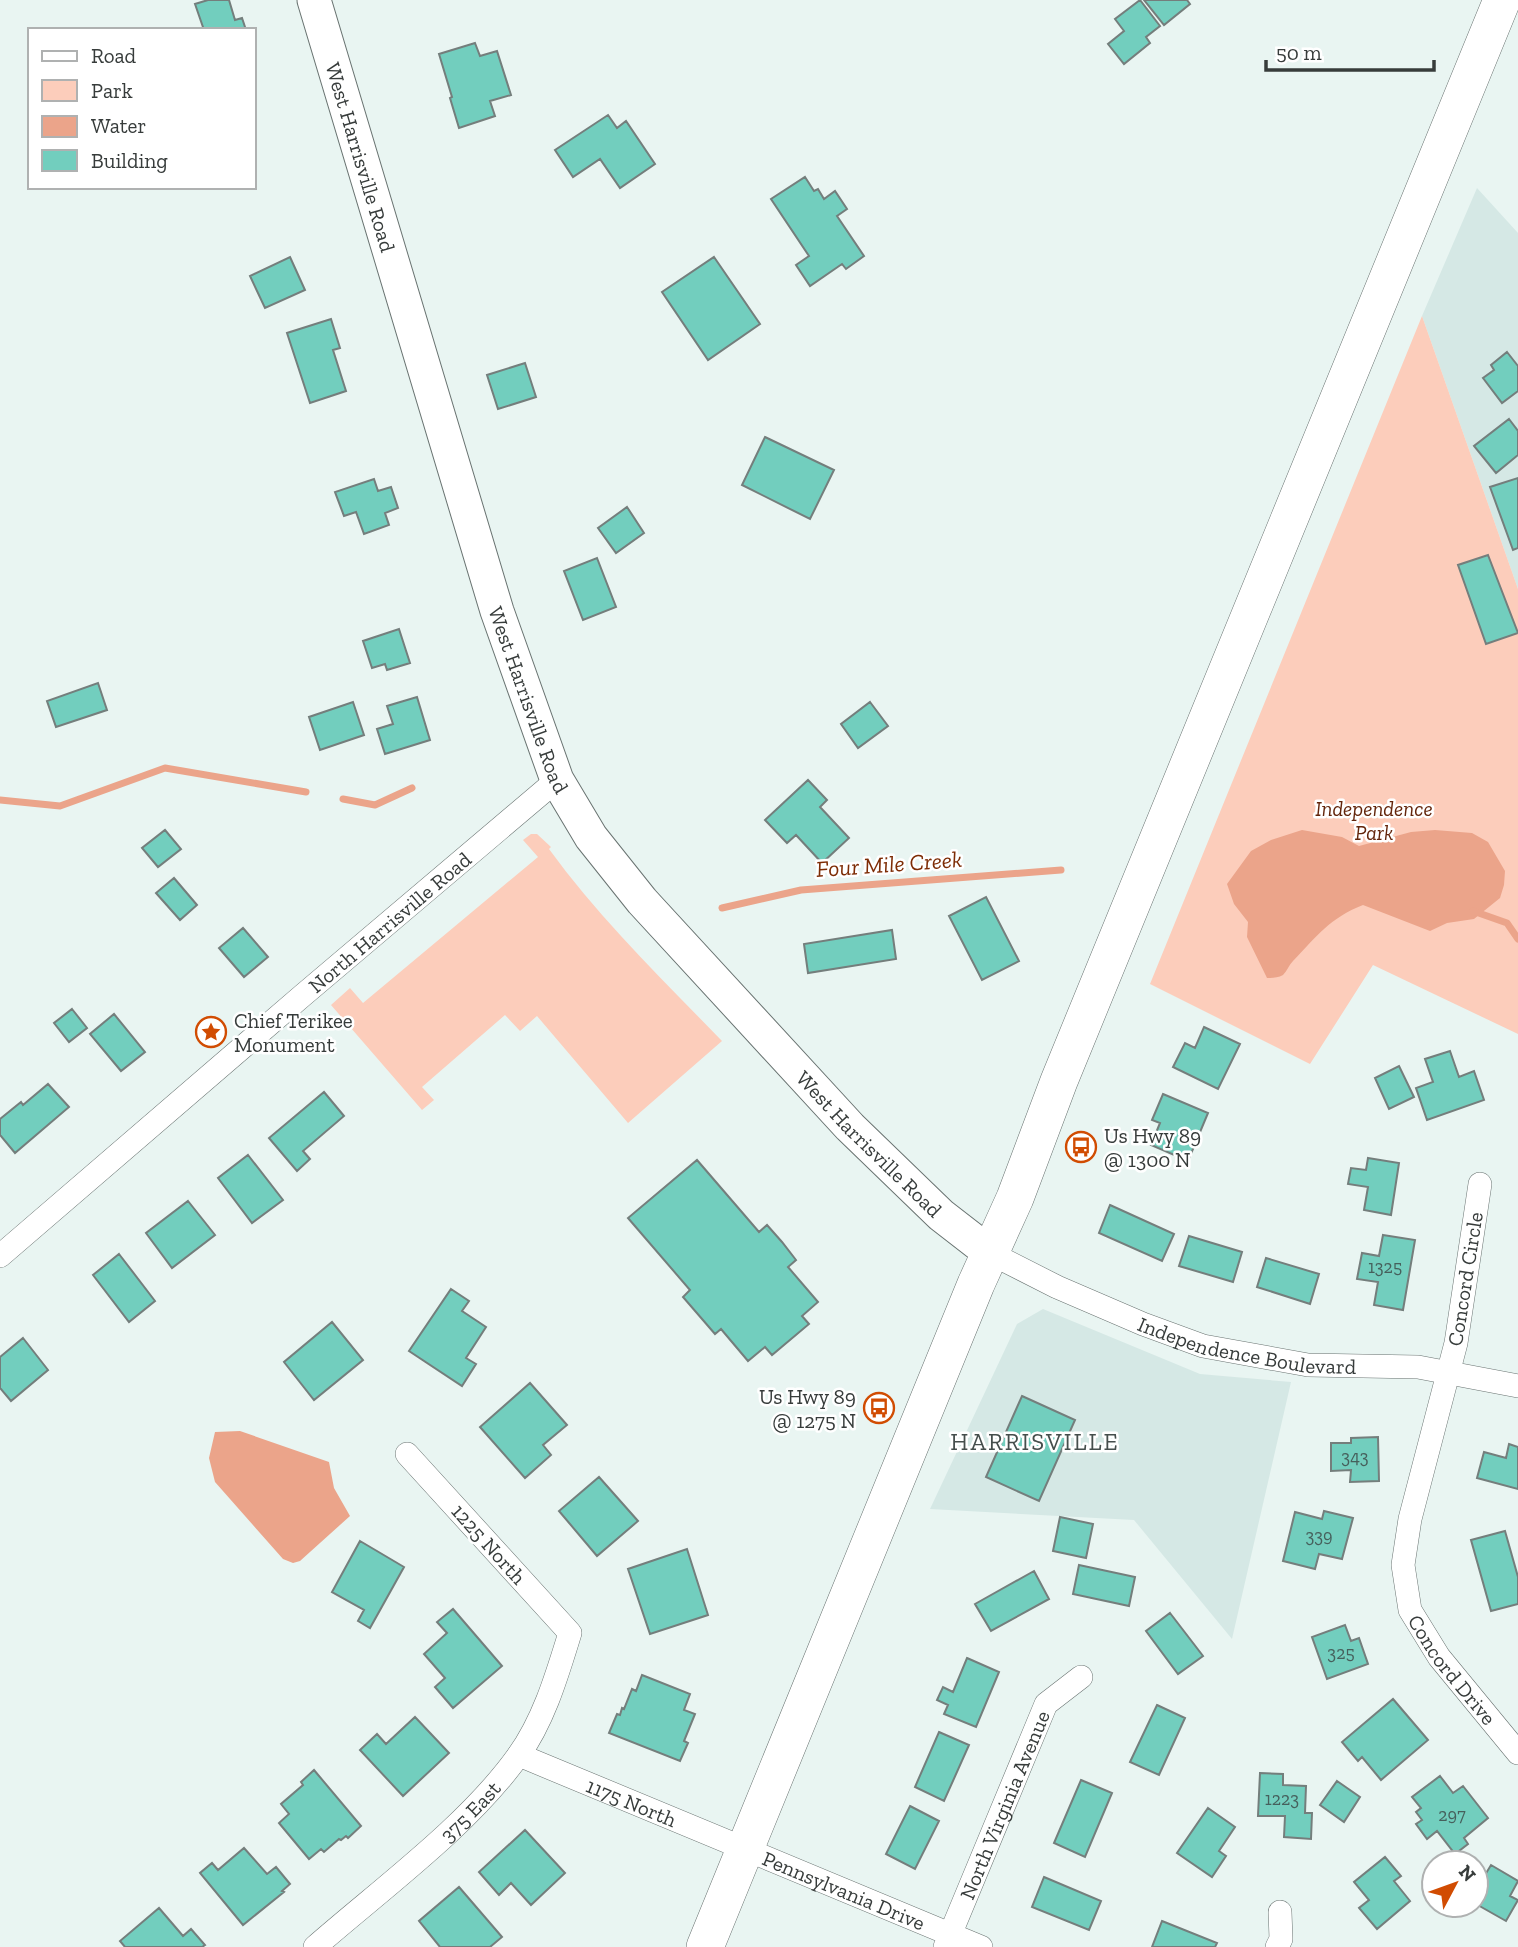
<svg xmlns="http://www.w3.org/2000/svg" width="1518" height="1947" font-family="'Zilla Slab',serif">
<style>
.built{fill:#d5e8e5}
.green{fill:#fccdbb}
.water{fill:#eba48a}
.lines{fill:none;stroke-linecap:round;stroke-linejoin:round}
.stream{stroke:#eba48a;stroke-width:7}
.building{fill:#72cebe;stroke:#747e7c;stroke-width:2}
.street-casing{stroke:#697371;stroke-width:24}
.secondary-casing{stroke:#697371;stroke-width:35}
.primary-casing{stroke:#697371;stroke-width:38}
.street{stroke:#fff;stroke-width:23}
.secondary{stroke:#fff;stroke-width:33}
.primary{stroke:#fff;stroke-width:37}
.labels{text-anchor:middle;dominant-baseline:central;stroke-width:5;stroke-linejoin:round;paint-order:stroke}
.number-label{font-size:18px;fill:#46605c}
.street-label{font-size:21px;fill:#373c3b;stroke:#fff}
.park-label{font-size:21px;font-style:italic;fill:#63250b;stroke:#fff}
.poi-label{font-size:21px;fill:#373c3b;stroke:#fff;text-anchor:start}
.water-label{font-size:23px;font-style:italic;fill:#7d2c05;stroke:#fff}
.quarter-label{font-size:24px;letter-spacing:2px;fill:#454e4c;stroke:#fff}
</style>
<rect width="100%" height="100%" fill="#e9f5f2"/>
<path class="built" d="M1477,188l41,45v356l-96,-273z
M1043,1309l157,65 91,8 -59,257 -98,-119 -204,-11 87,-185z"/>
<path class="green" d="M1422,316l96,273v445l-145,-69 -63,99 -160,-80z
M531,834h6l14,13 -2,2c51,70 113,130 173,192l-94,82 -91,-107 -17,15 -15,-16 -83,72 12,13 -12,10 -91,-105 19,-17 13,15 175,-146 -15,-17z"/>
<path class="water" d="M1302,830l40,7 17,9 52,-14 24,-2 37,3 16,9 17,29 -1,14 -4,13 -26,21 -27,4 -17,8 -67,-26c-33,13 -46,31 -70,56 -4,4 -6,10 -10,14 -5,3 -11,3 -16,3l-20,-41 1,-15 -14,-18 -7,-20 24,-33 20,-11z
M240,1431l89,31 5,26 16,28 -50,45 -7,2 -10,-4 -68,-77 -6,-24 6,-26z"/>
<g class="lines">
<path class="stream" d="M343,799l32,6 37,-17
M0,800l60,6 105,-38 141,24
M722,908l79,-18 260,-20
M1473,911l34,12 11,16"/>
</g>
<path class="building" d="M208,0h21l6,20 7,-2 4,12h-42l-9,-26z
M1140,0l20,26 -14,11 4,6 -26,21 -16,-20 16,-13 -9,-12z
M1144,0h43l3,4 -26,21z
M475,43l5,13 17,-5 14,44 -21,6 5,15 -36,12 -9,-30 2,-1 -13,-43z
M608,115l9,13 9,-7 29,43 -35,24 -20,-29 -27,18 -18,-27z
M805,177l9,14 4,-2 6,10 11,-8 12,18 -10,7 27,40 -18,13 -4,-5 -32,22 -14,-21 13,-9 -38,-57z
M290,257l15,33 -40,18 -15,-32z
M714,257l46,67 -52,36 -46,-68z
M331,319l9,29 -7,2 13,41 -36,12 -23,-70z
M1507,352l11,14v25l-16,12 -19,-25 11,-8 -3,-5z
M525,363l11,34 -38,12 -11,-34z
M1509,419l9,12v24l-22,18 -22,-27z
M765,437l69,33 -24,49 -68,-34z
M1518,478v70l-5,2 -23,-63z
M374,479l4,12 13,-4 7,21 -13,5 4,12 -25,9 -8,-22 -12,4 -9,-24z
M627,507l17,26 -28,20 -18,-25z
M1488,555l30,78 -32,11 -28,-79z
M597,558l19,49 -33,13 -19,-49z
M399,629l11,34 -23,7 -2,-6 -13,4 -9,-27z
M98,683l9,27 -51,17 -9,-26z
M417,697l13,43 -45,14 -8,-25 16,-5 -6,-18z
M353,702l11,33 -44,15 -11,-33z
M870,702l18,24 -30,22 -17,-24z
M808,780l19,20 -7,7 29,31 -27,25 -26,-28 -9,8 -22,-23z
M165,830l16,19 -23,18 -16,-19z
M174,878l23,27 -17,15 -24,-27z
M986,897l33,64 -37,19 -33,-64z
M243,928l25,29 -24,20 -25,-29z
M892,930l4,29 -88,14 -4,-29z
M72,1009l15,19 -18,14 -15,-19z
M114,1014l31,38 -24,19 -31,-37z
M1204,1027l36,17 -22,45 -45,-22 12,-24 10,5z
M1450,1051l9,26 15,-6 10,29 -57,20 -11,-32 17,-6 -8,-23z
M1399,1066l15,31 -25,12 -14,-31z
M48,1084l21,23 -54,46 -15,-18v-16l21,-17 2,3z
M324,1092l20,24 -41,35 7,8 -13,12 -28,-33z
M1163,1094l45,19 -20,48 -37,-16 9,-22 -8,-3z
M248,1155l35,45 -31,23 -34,-45z
M1368,1158l31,5 -8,52 -27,-5 4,-23 -20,-3 3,-16 15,2z
M697,1160l62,72 8,-7 15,17 14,18 -8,7 30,35 -16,14 7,8 -37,31 -7,-8 -17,14 -27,-32 -6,5 -32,-37 7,-7 -62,-72z
M188,1201l27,34 -43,33 -26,-35z
M1110,1205l64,29 -12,27 -63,-28z
M1383,1235l32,5 -12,70 -29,-5 4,-23 -21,-3 5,-26 17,3z
M1189,1236l53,16 -9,30 -54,-16z
M119,1254l36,47 -26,21 -36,-47z
M1266,1258l53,16 -9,30 -53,-17z
M451,1289l18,12 -7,10 24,16 -20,31 10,6 -14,22 -53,-35z
M332,1322l31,38 -49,40 -30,-38z
M23,1338l25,32 -37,31 -11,-13v-31z
M530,1383l37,42 -24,20 8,10 -26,23 -45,-51z
M1022,1396l53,24 -36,81 -53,-24z
M1378,1437l1,44 -29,1 1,-12 -20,1v-28h20v-5z
M1509,1444l9,3v42l-41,-11 7,-26 22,6z
M599,1477l39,44 -41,35 -38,-45z
M1324,1511l29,7 -11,41 -23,-5 -4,15 -32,-8 12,-49 27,7z
M1060,1517l33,7 -7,34 -33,-7z
M1505,1531l13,46v27l-27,7 -20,-71z
M360,1541l44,26 -34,61 -12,-7 6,-11 -32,-18z
M687,1549l21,66 -58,19 -22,-65z
M1079,1565l56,12 -6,29 -56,-12z
M1034,1571l15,28 -58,32 -16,-27z
M453,1609l49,57 -49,42 -18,-21 10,-9 -21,-24 23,-21 -10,-11z
M1170,1613l33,43 -25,18 -32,-43z
M1345,1625l6,16 8,-3 9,26 -41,15 -15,-42z
M967,1658l32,14 -23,55 -32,-13 4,-9 -11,-5 6,-13 10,5z
M642,1675l48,19 -6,16 11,4 -11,27 4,2 -8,18 -71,-28 8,-19 3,1 2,-7 2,1 8,-20 4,2z
M1393,1699l35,41 -47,40 -19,-23 -4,4 -16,-19z
M1157,1705l28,13 -26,57 -29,-13z
M415,1717l34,36 -46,43 -43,-46 17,-16 9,10z
M939,1732l30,13 -25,56 -29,-14z
M314,1770l47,56 -13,12 -2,-2 -5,4 -2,-1 -15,13 -3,-3 -12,10 -30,-36 10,-9 -8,-10 22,-19 -2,-3z
M1260,1773l23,1v11l23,1 -1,27h7l-1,26 -27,-2 1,-21h-27z
M1440,1776l13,17 10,-7 25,32 -24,20 4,6 -13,10 -18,-23 -10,8 -11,-15 6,-4 -6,-8 5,-4 -9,-11z
M1081,1780l31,13 -27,64 -31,-14z
M1337,1781l23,16 -16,25 -24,-17z
M910,1806l29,15 -24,48 -29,-15z
M1208,1808l27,19 -16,24 7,5 -14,21 -35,-24z
M525,1830l40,43 -34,32 -20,-22 -12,12 -20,-23z
M244,1848l23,26 9,-7 14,17 -8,7 2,1 -41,33 -43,-52 12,-10 6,7z
M1385,1857l16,19 -7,5 16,20 -33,28 -18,-21 10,-8 -15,-18z
M1491,1865l27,16 -8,15 8,4 -12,21 -30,-17v-14z
M1044,1877l57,24 -12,29 -57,-23z
M459,1887l43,50 -12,10h-50l-21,-26z
M159,1908l24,28 8,-7 14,16 -3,2h-77l-5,-6z
M1162,1921l55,22 -2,4h-63z"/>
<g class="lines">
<g class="street-casing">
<g id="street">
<path id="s1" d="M1480,1184l-24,159 -46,176 -7,46 7,45 29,47 79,96"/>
<path id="s2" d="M990,1253l67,34 86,37 60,22 105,19 110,2 100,19"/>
<path id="s3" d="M0,1256l302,-260 255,-216"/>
<path id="s4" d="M519,1755l462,192"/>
<path id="s5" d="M315,1947c65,-57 153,-121 203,-191 26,-36 39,-81 52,-123l-163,-179"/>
<path id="s6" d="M945,1947l101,-243 35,-27"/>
<path d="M1277,1947l4,-8 -1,-27"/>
</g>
</g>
<g class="secondary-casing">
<g id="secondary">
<path id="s7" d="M314,0l183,611 60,169 34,57 51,64 208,226 91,88 49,38"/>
</g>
</g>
<g class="primary-casing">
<path id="primary" d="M705,1947l271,-663 39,-86 44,-117 443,-1081"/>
</g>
<use href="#street" class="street"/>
<use href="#secondary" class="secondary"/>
<use href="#primary" class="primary"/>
</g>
<defs>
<g id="sight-ring" transform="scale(1.575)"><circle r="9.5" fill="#fff" stroke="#d14c02" stroke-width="1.5"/><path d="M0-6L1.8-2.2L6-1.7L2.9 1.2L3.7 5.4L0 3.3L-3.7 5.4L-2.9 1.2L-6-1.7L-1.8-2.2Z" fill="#d14c02"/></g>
<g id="bus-ring" transform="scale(1.575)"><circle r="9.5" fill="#fff" stroke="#d14c02" stroke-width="1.5"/><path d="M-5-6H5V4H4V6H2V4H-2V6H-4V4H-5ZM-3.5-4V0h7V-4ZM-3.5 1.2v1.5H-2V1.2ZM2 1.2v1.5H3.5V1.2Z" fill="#d14c02"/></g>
</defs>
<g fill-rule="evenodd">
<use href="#sight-ring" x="211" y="1032"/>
<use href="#bus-ring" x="1081" y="1147"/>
<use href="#bus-ring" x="879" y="1408"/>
</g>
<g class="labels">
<g class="number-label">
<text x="1385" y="1267">1325</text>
<text x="1355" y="1457">343</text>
<text x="1319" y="1536">339</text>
<text x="1341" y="1653">325</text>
<text x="1282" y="1799">1223</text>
<text x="1452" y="1815">297</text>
</g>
<g class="street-label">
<text stroke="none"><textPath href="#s7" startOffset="164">West Harrisville Road</textPath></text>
<text stroke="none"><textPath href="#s7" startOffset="732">West Harrisville Road</textPath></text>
<text stroke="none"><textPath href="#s3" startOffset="513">North Harrisville Road</textPath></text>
<text stroke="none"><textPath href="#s7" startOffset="1298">West Harrisville Road</textPath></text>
<text transform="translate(1465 1279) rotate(-81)">Concord Circle</text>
<text stroke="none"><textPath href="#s2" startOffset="276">Independence Boulevard</textPath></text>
<text transform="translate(489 1544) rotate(48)">1225 North</text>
<text stroke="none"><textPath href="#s1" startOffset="508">Concord Drive</textPath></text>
<text stroke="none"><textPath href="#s4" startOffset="122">1175 North</textPath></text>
<text stroke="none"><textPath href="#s6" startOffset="154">North Virginia Avenue</textPath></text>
<text stroke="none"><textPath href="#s5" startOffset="206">375 East</textPath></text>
<text stroke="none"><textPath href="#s4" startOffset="352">Pennsylvania Drive</textPath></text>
</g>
<g class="park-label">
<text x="1374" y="808">Independence<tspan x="1374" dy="24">Park</tspan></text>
</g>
<g class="poi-label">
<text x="234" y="1020">Chief Terikee<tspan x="234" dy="24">Monument</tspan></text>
<text x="1104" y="1135">Us Hwy 89<tspan x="1104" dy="24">@ 1300 N</tspan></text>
<text x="856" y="1396" text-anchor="end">Us Hwy 89<tspan x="856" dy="24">@ 1275 N</tspan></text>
</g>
<g class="water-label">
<text transform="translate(889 864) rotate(-4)">Four Mile Creek</text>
</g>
<g class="quarter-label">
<text x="1035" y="1441">HARRISVILLE</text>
</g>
</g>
<rect x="28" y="28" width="228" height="161" fill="#ffffff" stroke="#afb1b1" stroke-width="2"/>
<rect x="42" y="51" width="35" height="10" fill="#ffffff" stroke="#afb1b1" stroke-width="2"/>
<text x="91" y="63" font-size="21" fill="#373c3b">Road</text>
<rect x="42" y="80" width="35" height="21" fill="#fccdbb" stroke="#afb1b1" stroke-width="2"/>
<text x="91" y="98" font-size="21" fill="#373c3b">Park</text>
<rect x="42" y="116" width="35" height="21" fill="#eba48a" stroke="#afb1b1" stroke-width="2"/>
<text x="91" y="133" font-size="21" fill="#373c3b">Water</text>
<rect x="42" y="150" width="35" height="21" fill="#72cebe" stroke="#afb1b1" stroke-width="2"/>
<text x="91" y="168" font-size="21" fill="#373c3b">Building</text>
<g transform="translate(1455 1884) rotate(49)"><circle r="33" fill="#ffffff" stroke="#afb1b1" stroke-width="2"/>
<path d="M0-5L12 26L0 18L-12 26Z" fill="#d14c02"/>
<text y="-10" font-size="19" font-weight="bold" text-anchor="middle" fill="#373c3b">N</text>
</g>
<path d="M1266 60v10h168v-10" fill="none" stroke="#373c3b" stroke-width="3.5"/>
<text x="1276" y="60" font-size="21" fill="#373c3b" stroke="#ffffff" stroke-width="5" paint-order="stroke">50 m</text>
</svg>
